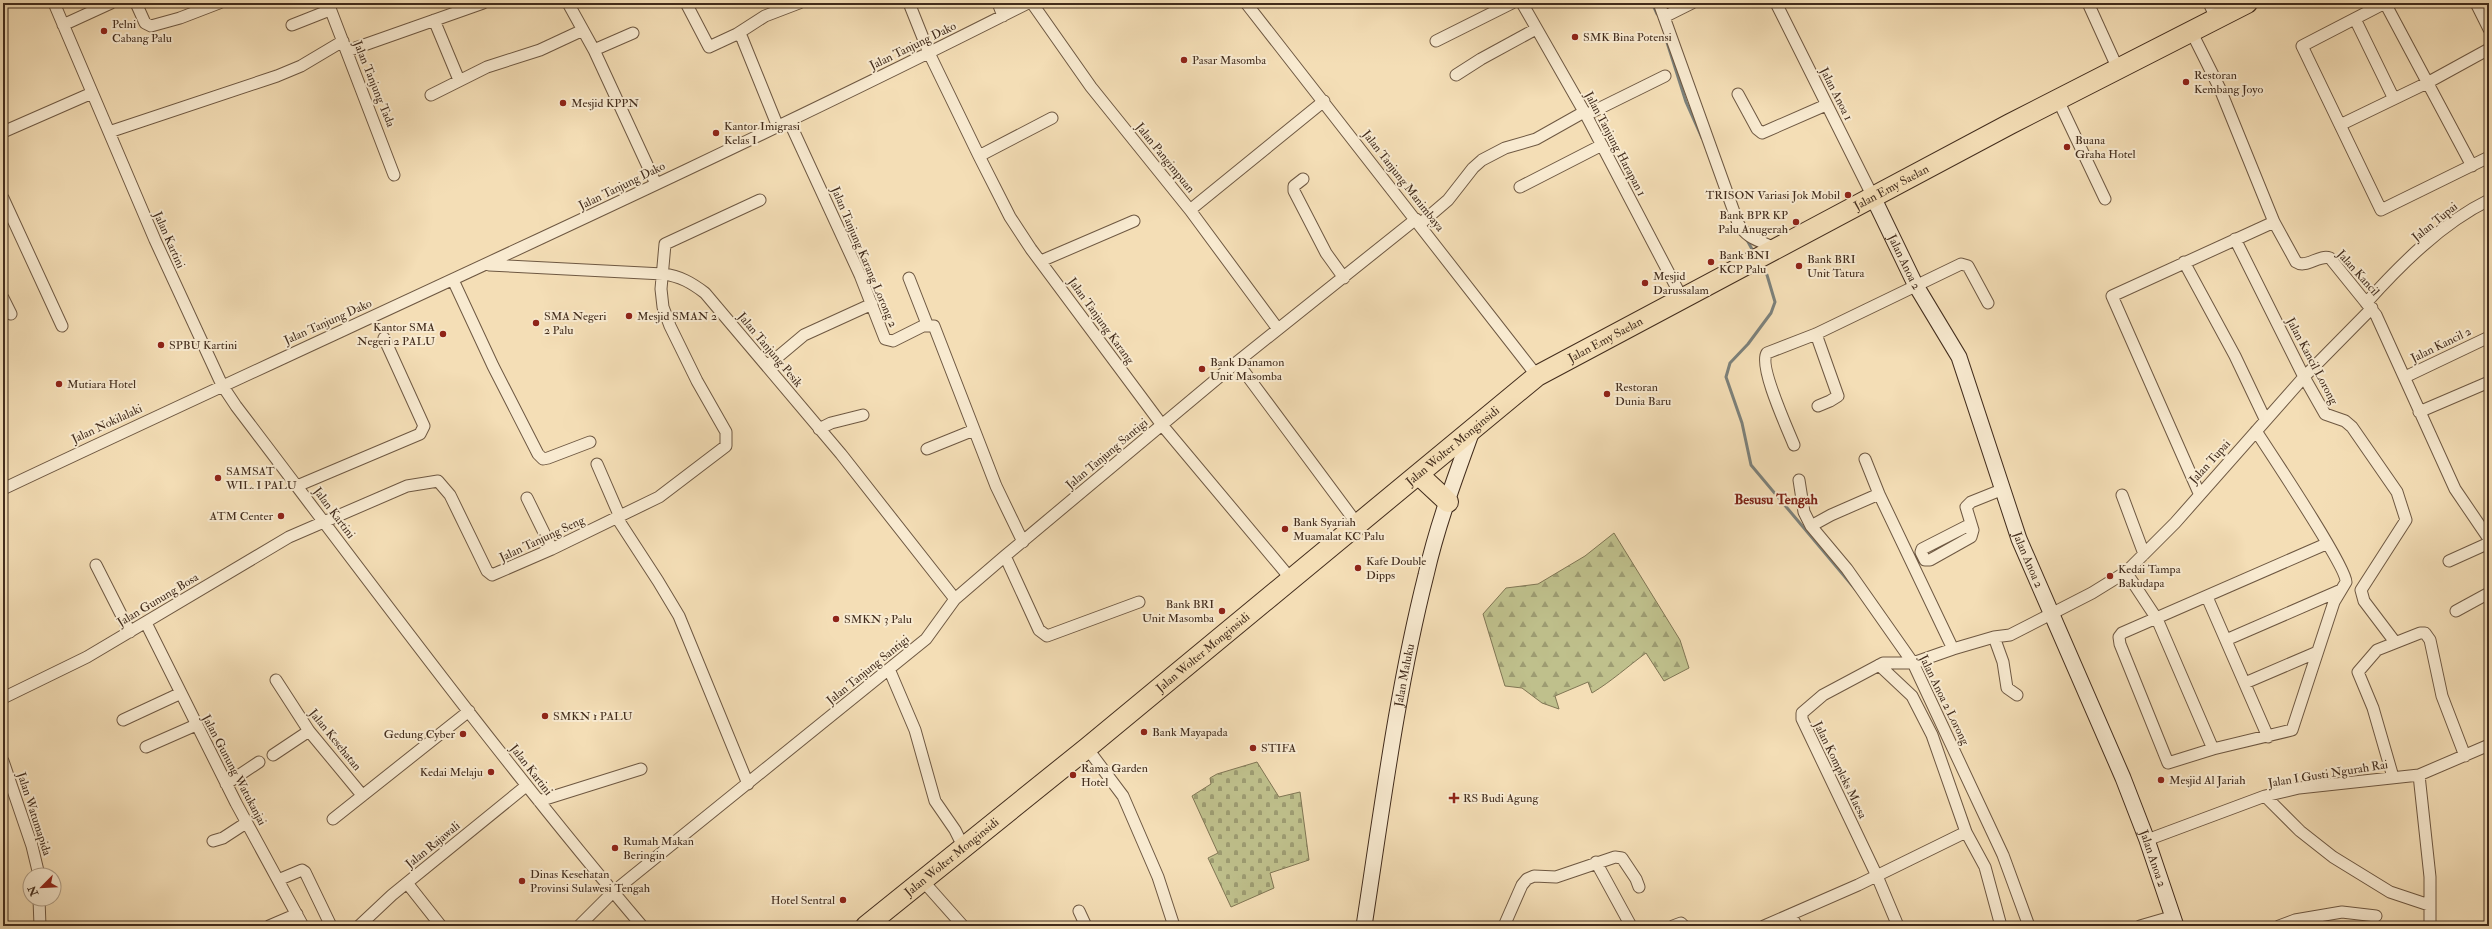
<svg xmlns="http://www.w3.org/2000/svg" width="2492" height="929" font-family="'IM FELL Double Pica',serif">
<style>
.forest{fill:url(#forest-firs);stroke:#807654}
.cemetery{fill:url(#cemetery-stones);stroke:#807654}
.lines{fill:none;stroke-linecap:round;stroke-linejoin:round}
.stream{stroke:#7c817b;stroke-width:3}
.street-casing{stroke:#6e5842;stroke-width:13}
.secondary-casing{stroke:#422c1c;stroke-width:17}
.highway-casing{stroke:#422c1c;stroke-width:22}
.street{stroke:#f8ead0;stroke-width:11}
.secondary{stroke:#f8ead0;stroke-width:15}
.highway{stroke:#f4deb6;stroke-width:20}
.poi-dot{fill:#8f2418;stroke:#f8ead0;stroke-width:1.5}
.labels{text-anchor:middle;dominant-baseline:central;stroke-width:4;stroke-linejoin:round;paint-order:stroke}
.poi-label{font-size:12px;fill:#422c1c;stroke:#f8ead0;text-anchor:start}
.street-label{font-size:12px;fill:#422c1c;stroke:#f8ead0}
.quarter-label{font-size:14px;font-weight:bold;fill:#7a1f14;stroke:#f8ead0}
</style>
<defs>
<pattern id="forest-firs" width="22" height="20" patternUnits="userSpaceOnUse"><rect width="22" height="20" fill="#bfc08c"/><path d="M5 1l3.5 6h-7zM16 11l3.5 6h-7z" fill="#9d9c72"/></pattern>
<pattern id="cemetery-stones" width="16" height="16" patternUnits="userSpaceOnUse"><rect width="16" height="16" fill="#bfc08c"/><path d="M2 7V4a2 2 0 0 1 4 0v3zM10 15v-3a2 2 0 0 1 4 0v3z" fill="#9d9c72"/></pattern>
</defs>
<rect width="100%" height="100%" fill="#f4deb6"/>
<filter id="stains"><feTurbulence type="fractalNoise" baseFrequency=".005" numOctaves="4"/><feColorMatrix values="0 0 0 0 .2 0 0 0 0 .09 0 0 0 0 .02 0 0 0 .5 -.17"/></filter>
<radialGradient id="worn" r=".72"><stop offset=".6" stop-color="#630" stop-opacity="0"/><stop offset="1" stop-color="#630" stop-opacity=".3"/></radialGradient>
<path class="forest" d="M1614,533l66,107 9,28 -25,13 -18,-28c-19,14 -34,28 -54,40l-4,-11 -33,14 4,13 -17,-6 -20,-15 -17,-2 -22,-72 23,-26 32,-4 47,-28z"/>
<path class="cemetery" d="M1257,762l22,35 21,-5 9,68 -39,13 4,15 -43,19 -23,-49 10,-5 -26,-57 19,-12 -1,-6 7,-4z"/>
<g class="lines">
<path class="stream" d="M1652,3l5,11
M1665,36l21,66 16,36
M1746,238l8,15
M1761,264l6,11 8,27 -4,11 -23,31 -18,19 -4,14 16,46 9,42 105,125"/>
<g class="street-casing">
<path id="street" d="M54,3l101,237 67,145 14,21c133,175 264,353 406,520
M136,3l9,20 6,3 29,-8 39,-15
M328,3l66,172
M568,3l26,47 62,134
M686,3l23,44 28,-13 5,4 36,89
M909,3l20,50 50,103 31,61 21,32 131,176 129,154
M998,3l5,13
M1032,3l59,84 99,123 88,119
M1246,3l291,373
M1522,3l64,112 96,183
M1659,3l79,220c9,17 24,18 39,26
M1776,3l97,194
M2088,3l30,66
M2209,3l7,15
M2385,3l-83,43 79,164 108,-53
M2385,3l87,163
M2476,3l13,26
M1664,17l28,-14
M2355,19l39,80
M434,20l25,60
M63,25l48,-22
M292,25l38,-15
M2191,31l29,58 54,133 22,40c10,7 23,-8 34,-4l46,57 79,174 34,50
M737,34l28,-18 34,-13
M1436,41l76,-38
M594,50l39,-17
M347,51l136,-48
M1456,75l25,-16 55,-30
M1738,94l19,35 5,4 64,-28
M431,95l56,-28 53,-17 43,-20
M2058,100l47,99
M1586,115l79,-39
M789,121l71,154 25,64 8,2 30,-15h11l62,160 27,56
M2340,125l87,-42 62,-34
M3,132l89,-39
M109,132l168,-56 24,-10 42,-25
M979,156l73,-38
M1303,179l-9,7v5l32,62 18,25
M1520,187l82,-42
M3,198l59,128
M1190,210l134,-109
M1420,224l28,-24 25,-32 9,-8 23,-12 31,-9 48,-27
M2235,239l69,138 21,37 20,7 7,6 45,65 9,28 -45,70 3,11 31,41
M1041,261l93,-40
M2184,262l51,94 30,63
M489,265l174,9c17,2 29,9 42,19l136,161 114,145
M909,278l18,46
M453,280l40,86 45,88 5,5 5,-1 42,-16
M3,298l8,16
M2366,303c35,-39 76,-80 123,-103
M1816,334l22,62 -8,5 -12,5
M1237,362l121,163
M767,366l37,-31 68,-31
M2405,377l84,-40
M2419,412l70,-30
M819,429l12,-6 32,-8
M2256,431c13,20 91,137 90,151l-12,20 -42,128 -79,19 -45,14 -48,-119 -1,-7 3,-4 204,-89
M1794,445c-6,-15 -36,-80 -27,-92l49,-19 145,-70 7,2 20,37
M927,449l47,-19
M1865,459l14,35 74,155 41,-12 16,-2 82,-42 34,-21 49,-49 129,-146 68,-69
M597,464l23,53
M1799,480l5,32 7,14 36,43 66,94 90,192 26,71
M297,486l123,-52 4,-8 -40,-88
M3,489c342,-162 688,-315 1025,-486
M2199,493l-87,-197 162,-74
M2122,495l22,59
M527,498l25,51
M617,518l41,63 21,35 69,168
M1971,524l-49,25 -1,3 4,8h5l41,-23 2,-7 -7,-23 5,-5 30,-12
M1811,526l20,-11 48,-21
M1005,556l34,74 8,6 92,-34
M2449,561l40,-18
M96,565l34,67
M2126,572l31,47 56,130
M2207,597l61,140
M2456,611l33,-18
M146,623l90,180 67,123
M1994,637l9,25 4,26 10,7
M2226,640l115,-50
M889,669l26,61 20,71 20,29 9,18
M276,680l33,51 53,64
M2245,683l70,-30
M3,698l84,-41 202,-120 118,-51 31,-5 12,14 37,76 5,4 60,-26 107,-52 67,-51v-14l-29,-51 -27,-55 -7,-19 -2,-18 4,-45 95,-44
M123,720l56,-26
M146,747l50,-22
M1087,748l36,48 35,81 16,49
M273,755l36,-24
M3,761l29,85 7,29
M2419,775l11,102v49
M2393,777l-20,-69 -15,-36 19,-22 43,-17h5l5,7 12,56 23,60
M226,784l33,-22
M2265,796l35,35 33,26 57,35 39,13
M539,801l102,-32
M333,819l136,-108
M1966,832l19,35 16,59
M2147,840l118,-44 34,-8 120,-13 70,-30
M213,841l10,-3 23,-15
M1596,862l35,64
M278,880l24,-10 3,2 26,54
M923,881l40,45
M407,883l34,43
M39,899l1,27
M1079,911l7,15
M1790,915l7,11
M269,926l28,-12
M359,926l33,-31 134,-109
M579,926l34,-34 313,-253 29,-40 50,-43 232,-194 179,-143
M1504,926l18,-41 5,-6 7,-3 22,1 59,-20 7,1 14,21 3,8
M1673,926l8,-3 3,3
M1764,926l94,-41 108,-53 -34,-97 -20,-39 -33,-31
M1898,926l-21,-50 -75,-157v-6l21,-18 60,-32h30l40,-14
M2140,926l31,-9
M2279,926l16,-6 47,-8 34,4"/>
</g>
<g class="secondary-casing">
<g id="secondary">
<path id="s1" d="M1873,197l42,87 44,73 60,182 104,239 24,62 29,86"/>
<path id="s2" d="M1364,926c18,-117 33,-236 62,-351 11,-49 29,-97 46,-144"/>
</g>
</g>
<g class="highway-casing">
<g id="highway">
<path d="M1419,475l29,27"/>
<path id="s3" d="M866,926l221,-178 450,-372 473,-252 237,-121"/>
</g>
</g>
<use href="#street" class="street"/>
<use href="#secondary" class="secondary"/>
<use href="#highway" class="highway"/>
</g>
<g class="poi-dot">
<circle cx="104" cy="31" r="4"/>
<circle cx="1575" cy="37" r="4"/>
<circle cx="1184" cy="60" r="4"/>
<circle cx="2186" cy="82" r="4"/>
<circle cx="563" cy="103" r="4"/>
<circle cx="716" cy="133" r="4"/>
<circle cx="2067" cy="147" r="4"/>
<circle cx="1848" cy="195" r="4"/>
<circle cx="1796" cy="222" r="4"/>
<circle cx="1711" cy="262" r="4"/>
<circle cx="1799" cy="266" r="4"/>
<circle cx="1645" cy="283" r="4"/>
<circle cx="629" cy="316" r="4"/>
<circle cx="536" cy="323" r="4"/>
<circle cx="443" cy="334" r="4"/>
<circle cx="161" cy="345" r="4"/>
<circle cx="1202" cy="369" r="4"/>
<circle cx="59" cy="384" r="4"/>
<circle cx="1607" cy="394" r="4"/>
<circle cx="218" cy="478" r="4"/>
<circle cx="281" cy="516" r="4"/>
<circle cx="1285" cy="529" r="4"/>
<circle cx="1358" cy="568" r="4"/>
<circle cx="2110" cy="576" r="4"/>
<circle cx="1222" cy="611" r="4"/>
<circle cx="836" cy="619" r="4"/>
<circle cx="545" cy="716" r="4"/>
<circle cx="1144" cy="732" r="4"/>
<circle cx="463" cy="734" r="4"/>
<circle cx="1253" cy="748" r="4"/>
<circle cx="491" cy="772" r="4"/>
<circle cx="1073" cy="775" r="4"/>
<circle cx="2161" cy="780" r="4"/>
<path d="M1452 792h4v4h4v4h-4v4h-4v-4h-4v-4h4z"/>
<circle cx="615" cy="848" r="4"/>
<circle cx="522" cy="881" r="4"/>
<circle cx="843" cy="900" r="4"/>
</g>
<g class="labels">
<g class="poi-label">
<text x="112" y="24">Pelni<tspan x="112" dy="14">Cabang Palu</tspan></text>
<text x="1583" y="37">SMK Bina Potensi</text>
<text x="1192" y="60">Pasar Masomba</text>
<text x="2194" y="75">Restoran<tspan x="2194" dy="14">Kembang Joyo</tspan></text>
<text x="571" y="103">Mesjid KPPN</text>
<text x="724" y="126">Kantor Imigrasi<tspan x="724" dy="14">Kelas I</tspan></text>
<text x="2075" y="140">Buana<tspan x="2075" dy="14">Graha Hotel</tspan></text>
<text x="1840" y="195" text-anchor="end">TRISON Variasi Jok Mobil</text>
<text x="1788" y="215" text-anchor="end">Bank BPR KP<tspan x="1788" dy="14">Palu Anugerah</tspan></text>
<text x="1719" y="255">Bank BNI<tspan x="1719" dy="14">KCP Palu</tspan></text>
<text x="1807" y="259">Bank BRI<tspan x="1807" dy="14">Unit Tatura</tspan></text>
<text x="1653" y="276">Mesjid<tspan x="1653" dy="14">Darussalam</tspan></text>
<text x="544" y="316">SMA Negeri<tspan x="544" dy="14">2 Palu</tspan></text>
<text x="637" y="316">Mesjid SMAN 2</text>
<text x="435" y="327" text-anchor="end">Kantor SMA<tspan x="435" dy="14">Negeri 2 PALU</tspan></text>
<text x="169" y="345">SPBU Kartini</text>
<text x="1210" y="362">Bank Danamon<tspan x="1210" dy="14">Unit Masomba</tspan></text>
<text x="67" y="384">Mutiara Hotel</text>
<text x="1615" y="387">Restoran<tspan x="1615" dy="14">Dunia Baru</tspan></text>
<text x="226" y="471">SAMSAT<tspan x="226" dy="14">WIL. I PALU</tspan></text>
<text x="273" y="516" text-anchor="end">ATM Center</text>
<text x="1293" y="522">Bank Syariah<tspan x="1293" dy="14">Muamalat KC Palu</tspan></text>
<text x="1366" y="561">Kafe Double<tspan x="1366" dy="14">Dipps</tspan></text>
<text x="2118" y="569">Kedai Tampa<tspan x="2118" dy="14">Bakudapa</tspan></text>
<text x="1214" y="604" text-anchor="end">Bank BRI<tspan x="1214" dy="14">Unit Masomba</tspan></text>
<text x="844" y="619">SMKN 3 Palu</text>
<text x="553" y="716">SMKN 1 PALU</text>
<text x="1152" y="732">Bank Mayapada</text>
<text x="455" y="734" text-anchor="end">Gedung Cyber</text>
<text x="1261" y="748">STIFA</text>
<text x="1081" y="768">Rama Garden<tspan x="1081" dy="14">Hotel</tspan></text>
<text x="483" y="772" text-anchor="end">Kedai Melaju</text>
<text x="2169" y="780">Mesjid Al Jariah</text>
<text x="1463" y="798">RS Budi Agung</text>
<text x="623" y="841">Rumah Makan<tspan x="623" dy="14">Beringin</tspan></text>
<text x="530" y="874">Dinas Kesehatan<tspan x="530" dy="14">Provinsi Sulawesi Tengah</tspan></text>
<text x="835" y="900" text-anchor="end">Hotel Sentral</text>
</g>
<g class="street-label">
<text transform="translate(913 46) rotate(-26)">Jalan Tanjung Dako</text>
<text transform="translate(374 84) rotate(68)">Jalan Tanjung Tada</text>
<text transform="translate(1836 94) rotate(63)">Jalan Anoa 1</text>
<text transform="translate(1615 144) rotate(62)">Jalan Tanjung Harapan 1</text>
<text transform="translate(1165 158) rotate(51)">Jalan Pangimpuan</text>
<text transform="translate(1403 181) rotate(52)">Jalan Tanjung Manimbaya</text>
<text transform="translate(622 186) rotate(-26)">Jalan Tanjung Dako</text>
<text stroke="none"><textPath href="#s3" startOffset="1269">Jalan Emy Saelan</textPath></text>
<text transform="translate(2435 222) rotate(-39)">Jalan Tupai</text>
<text transform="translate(169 240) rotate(66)">Jalan Kartini</text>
<text transform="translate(864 257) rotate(67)">Jalan Tanjung Karang Lorong 2</text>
<text stroke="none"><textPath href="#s1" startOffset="72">Jalan Anoa 2</textPath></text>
<text transform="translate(2358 273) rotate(48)">Jalan Kancil</text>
<text transform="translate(1101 321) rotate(54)">Jalan Tanjung Karang</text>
<text transform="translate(328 322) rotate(-24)">Jalan Tanjung Dako</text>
<text stroke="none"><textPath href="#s3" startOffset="945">Jalan Emy Saelan</textPath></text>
<text transform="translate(2441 345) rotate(-26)">Jalan Kancil 2</text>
<text transform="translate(770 350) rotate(50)">Jalan Tanjung Pesik</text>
<text transform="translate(2312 361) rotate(62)">Jalan Kancil Lorong</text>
<text transform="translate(107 424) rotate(-25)">Jalan Nokilalaki</text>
<text stroke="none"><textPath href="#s3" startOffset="758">Jalan Wolter Monginsidi</textPath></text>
<text transform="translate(1107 454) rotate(-40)">Jalan Tanjung Santigi</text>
<text transform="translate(2210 462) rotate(-48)">Jalan Tupai</text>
<text transform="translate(334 513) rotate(53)">Jalan Kartini</text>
<text transform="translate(542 539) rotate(-25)">Jalan Tanjung Seng</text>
<text stroke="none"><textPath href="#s1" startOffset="396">Jalan Anoa 2</textPath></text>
<text transform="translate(158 600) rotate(-31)">Jalan Gunung Bosa</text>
<text stroke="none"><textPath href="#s3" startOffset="434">Jalan Wolter Monginsidi</textPath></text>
<text transform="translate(868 670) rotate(-39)">Jalan Tanjung Santigi</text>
<text stroke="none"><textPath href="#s2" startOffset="254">Jalan Maluku</textPath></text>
<text transform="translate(1944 700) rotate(64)">Jalan Anoa 2 Lorong</text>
<text transform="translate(335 740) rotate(51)">Jalan Kesehatan</text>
<text transform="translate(234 770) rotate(62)">Jalan Gunung Watukanjai</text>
<text transform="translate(531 770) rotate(52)">Jalan Kartini</text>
<text transform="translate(1840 770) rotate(64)">Jalan Kompleks Maesa</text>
<text transform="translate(2328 774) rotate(-9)">Jalan I Gusti Ngurah Rai</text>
<text transform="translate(34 814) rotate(72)">Jalan Watumapida</text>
<text transform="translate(433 845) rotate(-39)">Jalan Rajawali</text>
<text stroke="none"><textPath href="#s3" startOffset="110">Jalan Wolter Monginsidi</textPath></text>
<text stroke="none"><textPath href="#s1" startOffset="720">Jalan Anoa 2</textPath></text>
</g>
<g class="quarter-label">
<text x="1776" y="499">Besusu Tengah</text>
</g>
</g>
<rect width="2492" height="929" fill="none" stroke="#f4deb6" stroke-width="16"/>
<rect x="4" y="4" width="2484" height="921" fill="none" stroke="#422c1c" stroke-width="2"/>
<rect x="8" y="8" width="2476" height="913" fill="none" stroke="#422c1c"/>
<g transform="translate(42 887) rotate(246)"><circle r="19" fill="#f8ead0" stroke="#af9e88"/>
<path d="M0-3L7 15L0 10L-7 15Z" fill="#8f2418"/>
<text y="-6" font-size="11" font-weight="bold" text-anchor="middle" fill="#422c1c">N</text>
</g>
<rect width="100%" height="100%" filter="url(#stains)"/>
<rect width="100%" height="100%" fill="url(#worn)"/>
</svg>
